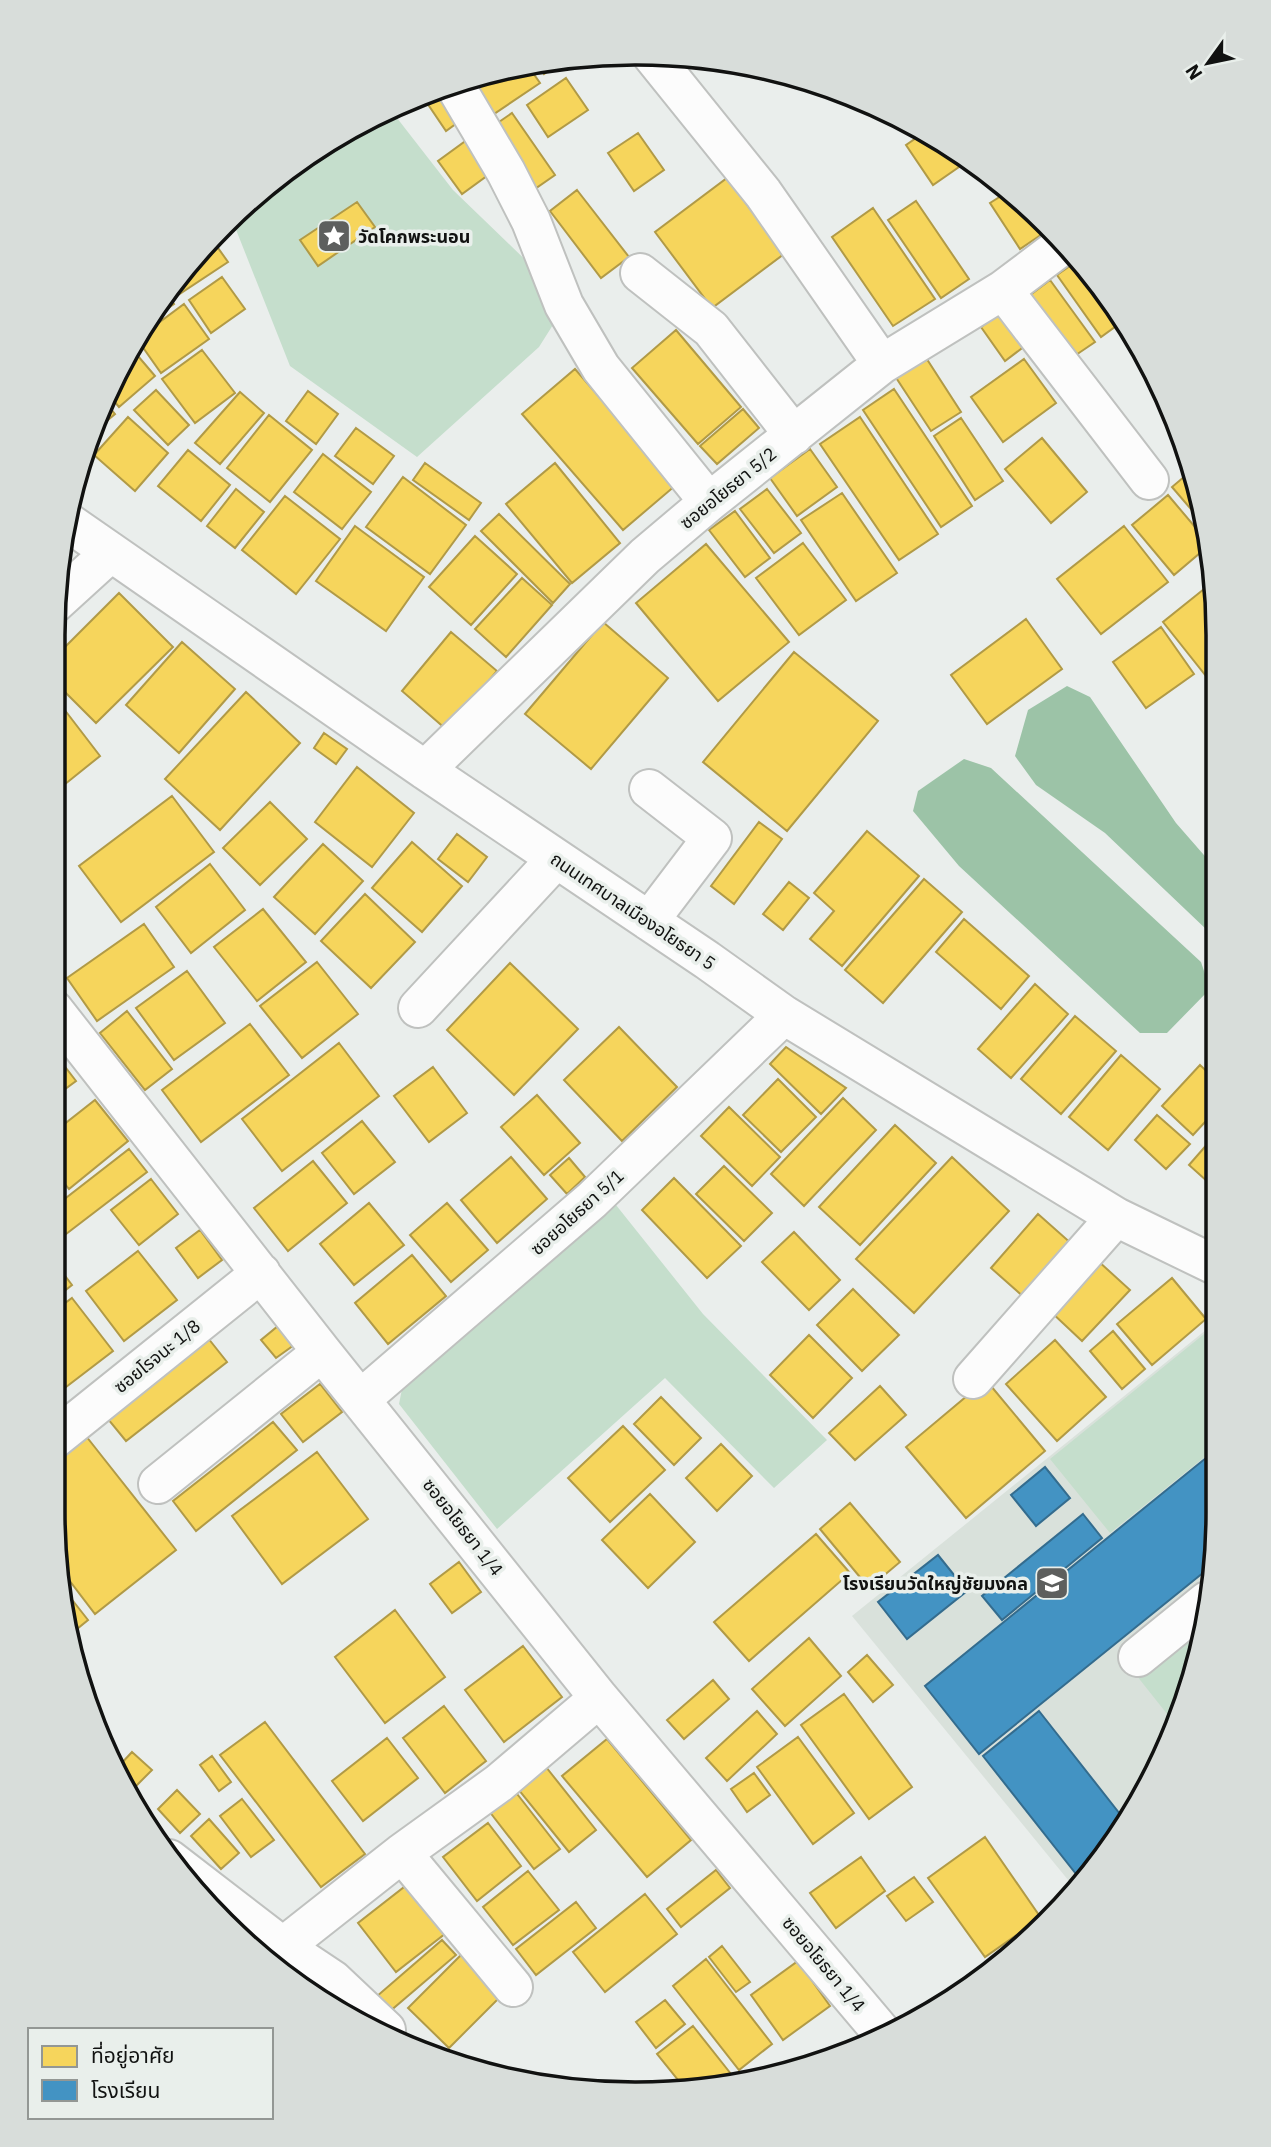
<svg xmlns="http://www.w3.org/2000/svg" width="1271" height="2147" font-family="'IBM Plex Sans','Noto Sans Thai',sans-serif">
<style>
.built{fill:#d9e1db}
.green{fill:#c5decc}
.water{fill:#9cc3a7}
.homes{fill:#f6d55c;stroke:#b19a46;stroke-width:2}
.schools{fill:#4393c3;stroke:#346c8e;stroke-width:2}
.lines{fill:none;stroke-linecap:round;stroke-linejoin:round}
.minor-casing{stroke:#bfc1bf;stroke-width:42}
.minor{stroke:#fcfcfc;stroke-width:38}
.labels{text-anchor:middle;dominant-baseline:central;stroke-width:7;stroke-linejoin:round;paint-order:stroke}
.poi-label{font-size:18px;font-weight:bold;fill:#111211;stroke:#e9efeb;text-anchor:start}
.street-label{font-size:18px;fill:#111211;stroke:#e9efeb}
.rim{fill:none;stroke:#111211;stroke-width:3.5}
</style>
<rect width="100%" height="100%" fill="#eaeeec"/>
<path class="built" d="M1217,1321v229l-29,149 -68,136 -47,51 -221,-270z"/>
<path class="green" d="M390,109l63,81 115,111 -29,46 -122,110 -127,-91 -59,-149 80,-66z
M616,1205l87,109 124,126 -53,48 -109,-110 -168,151 -98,-125 4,-20z
M1214,1326l3,4v117l-107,86 -60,-74z
M1206,1604l-18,95 -13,25 -46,-58z"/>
<path class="water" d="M1067,686l23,11 86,126 41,47v62l-10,-2 -102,-97 -69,-48 -21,-29 13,-46z
M964,759l27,9 210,194 9,27 -43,44h-27l-181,-167 -46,-55 5,-20z"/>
<path class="homes" d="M565,59l-21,15 -8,-12z
M526,63l14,20 -52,35 -25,-36z
M566,78l22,32 -40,27 -21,-32z
M447,86l21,29 -22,16 -25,-37z
M512,113l43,62 -26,18 -43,-62z
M925,132l17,9 17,26 -26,18 -27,-40z
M638,133l26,37 -30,21 -26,-38z
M471,137l24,33 -33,24 -24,-33z
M727,178l57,76 -72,54 -57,-76z
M577,190l52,67 -28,21 -51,-67z
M1009,191l42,37 -31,21 -30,-46z
M916,201l53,78 -28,19 -53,-78z
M357,202l18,25 -57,39 -18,-26z
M873,208l62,91 -42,27 -61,-89z
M211,238l17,24 -50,33 -6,-10z
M1077,261l46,60 -22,16 -44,-62z
M222,277l23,32 -34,24 -22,-33z
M1050,280l45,62 -22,15 -44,-61z
M166,293l8,11 -30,21 7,-13z
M184,304l25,35 -48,34 -24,-34z
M1006,309l24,33 -25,19 -24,-34z
M676,330l65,77 -43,37 -66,-76z
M132,349l23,27 -36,31 -10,-12z
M202,350l33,43 -40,30 -33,-44z
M921,350l40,62 -30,19 -40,-61z
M1024,359l32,44 -53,39 -32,-45z
M575,369l101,116 -53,45 -101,-116z
M894,389l78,117 -31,21 -78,-117z
M156,390l33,35 -21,20 -34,-35z
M308,391l30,23 -22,30 -30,-23z
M240,392l24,21 -44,51 -25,-21z
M106,403l9,11 -25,21z
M743,409l16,19 -42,36 -17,-18z
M269,415l43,35 -42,52 -43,-34z
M128,417l40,36 -33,38 -41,-36z
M860,417l78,117 -39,26 -79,-116z
M961,418l42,63 -28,19 -41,-64z
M356,428l38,28 -21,28 -38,-28z
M1042,438l45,54 -36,31 -46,-54z
M810,449l27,38 -40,29 -27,-38z
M188,450l42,35 -29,36 -43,-35z
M323,454l48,38 -29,37 -48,-37z
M425,463l56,40 -12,17 -56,-40z
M555,463l65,80 -48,40 -66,-79z
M1192,470l10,52 -30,-35z
M403,477l63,48 -36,49 -64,-47z
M236,489l28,23 -29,36 -28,-22z
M767,489l34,44 -27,20 -34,-44z
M842,493l55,80 -41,28 -55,-81z
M1168,495l38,45 1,7 -33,28 -42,-50z
M285,496l55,43 -44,55 -54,-44z
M735,511l35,47 -25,19 -36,-47z
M499,514l71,70 -17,19 -72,-72z
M355,526l69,51 -38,54 -70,-50z
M1124,526l44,56 -67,52 -44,-55z
M475,536l42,38 -46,51 -42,-38z
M803,543l43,57 -47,35 -43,-57z
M706,544l83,98 -71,59 -82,-98z
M522,578l30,27 -46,52 -31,-28z
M1214,581l3,16v78l-7,6 -47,-59z
M119,593l54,54 -77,76 -42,-42v-23z
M1026,619l36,50 -75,55 -36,-49z
M603,622l65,56 -77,91 -66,-55z
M1161,627l33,47 -48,34 -33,-46z
M451,632l46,39 -50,59 -45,-39z
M182,642l53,47 -56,64 -53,-48z
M794,652l84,69 -91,110 -84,-69z
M246,692l54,51 -80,87 -55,-51z
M54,696l46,60 -46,37z
M324,733l23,16 -11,15 -22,-16z
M357,767l57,46 -42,54 -57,-45z
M172,796l42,56 -93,70 -42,-56z
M270,802l37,37 -47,46 -37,-37z
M759,822l23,17 -48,65 -23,-18z
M867,831l52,45 -77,90 -32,-27 24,-28 -20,-18z
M457,834l30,23 -19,25 -30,-23z
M412,842l50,44 -40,46 -50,-44z
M323,844l40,37 -48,53 -41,-37z
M210,864l35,46 -54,43 -35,-46z
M924,879l38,33 -79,91 -38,-33z
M789,882l20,16 -26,32 -20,-16z
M365,894l50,48 -44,46 -50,-47z
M263,909l43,53 -49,39 -43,-54z
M964,919l65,57 -28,33 -65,-57z
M144,924l30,43 -77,54 -30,-43z
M317,962l41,52 -56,44 -42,-52z
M510,963l68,66 -64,66 -67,-65z
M187,971l38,52 -51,37 -38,-52z
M1035,984l33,30 -57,64 -33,-29z
M127,1011l45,58 -27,21 -45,-57z
M1075,1016l41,35 -55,63 -40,-35z
M250,1024l39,51 -88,67 -39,-52z
M619,1027l58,60 -55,54 -58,-61z
M339,1043l40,53 -97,75 -40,-52z
M786,1047l60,41 -25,26 -51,-50z
M53,1051l23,30 -23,17z
M1121,1055l39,34 -52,61 -39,-33z
M1200,1065l17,16v28l-24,26 -31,-29z
M433,1067l34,46 -38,29 -35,-46z
M778,1079l38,38 -35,35 -38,-37z
M537,1095l43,48 -36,32 -43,-48z
M843,1098l33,32 -72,76 -33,-32z
M95,1100l33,41 -59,48 -16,-20v-36z
M729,1107l51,50 -28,29 -51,-50z
M1157,1115l33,29 -24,25 -31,-29z
M362,1121l33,41 -41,32 -32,-41z
M895,1125l41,38 -76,82 -41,-38z
M1217,1133v38l-9,11 -19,-17z
M129,1149l18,23 -94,72v-36z
M511,1157l36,42 -50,44 -36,-43z
M952,1157l57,54 -95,102 -58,-54z
M569,1158l16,19 -18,17 -17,-19z
M313,1161l34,42 -59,48 -34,-43z
M724,1166l48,47 -28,28 -48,-47z
M53,1178l10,13 -10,9z
M674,1178l67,68 -34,32 -65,-68z
M151,1179l27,35 -39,31 -28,-35z
M369,1203l35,42 -50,40 -34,-41z
M447,1203l41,47 -37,32 -41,-47z
M1038,1214l35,31 -47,54 -35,-31z
M200,1230l22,30 -24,18 -22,-30z
M794,1232l46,48 -31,30 -47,-48z
M138,1251l39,49 -53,41 -38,-50z
M412,1255l34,41 -58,48 -33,-41z
M53,1260l19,25 -19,15z
M1097,1260l33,30 -48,51 -32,-30z
M1172,1278l34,41 -54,46 -35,-41z
M853,1289l46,46 -37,36 -45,-46z
M72,1298l41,53 -60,46v-85z
M278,1326l16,19 -18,13 -15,-18z
M1113,1331l32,38 -23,20 -32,-38z
M204,1333l23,29 -101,79 -23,-28z
M809,1335l43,43 -39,40 -43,-43z
M1055,1340l51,57 -49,44 -51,-57z
M986,1380l59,71 -79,67 -60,-71z
M320,1384l22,28 -39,30 -22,-28z
M880,1386l26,29 -51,45 -26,-27z
M661,1397l40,41 -27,27 -40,-41z
M273,1422l24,28 -101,81 -23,-30z
M623,1426l42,44 -55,52 -42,-44z
M82,1431l94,119 -81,64 -32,-42 -11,-60 1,-58z
M721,1444l31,32 -35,35 -31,-33z
M317,1452l51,67 -86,65 -50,-68z
M650,1494l45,48 -47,46 -46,-48z
M850,1503l50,59 -31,26 -49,-59z
M816,1534l34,39 -101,88 -35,-39z
M459,1562l22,30 -29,21 -22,-29z
M66,1592l22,28 -16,13z
M395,1610l50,67 -60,46 -50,-66z
M809,1638l32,38 -56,50 -33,-37z
M523,1646l39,51 -58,45 -39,-52z
M867,1655l26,30 -20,17 -25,-30z
M713,1680l16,19 -45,40 -17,-19z
M844,1694l68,93 -43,32 -68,-94z
M444,1706l42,55 -41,32 -42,-55z
M757,1711l20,23 -50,47 -21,-23z
M265,1722l100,132 -44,33 -101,-132z
M798,1737l56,76 -41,31 -56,-77z
M387,1738l31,40 -55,43 -31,-40z
M607,1739l84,101 -44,37 -85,-101z
M132,1752l20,18 -16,16 -12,-11 -5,-9z
M212,1756l19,26 -12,9 -19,-26z
M546,1767l50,63 -27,22 -51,-63z
M754,1773l16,22 -23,17 -16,-23z
M177,1790l23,24 -20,19 -22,-24z
M514,1790l46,59 -26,20 -45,-58z
M242,1799l32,41 -23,17 -31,-41z
M209,1819l30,34 -18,16 -30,-33z
M488,1823l33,43 -44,35 -34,-44z
M985,1837l56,81 -56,39 -57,-79z
M861,1857l24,34 -49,37 -26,-35z
M716,1870l14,18 -49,39 -14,-18z
M528,1871l31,39 -46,35 -30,-38z
M914,1877l19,25 -27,19 -19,-25z
M408,1884l38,49 -50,39 -38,-49z
M645,1894l32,40 -72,58 -32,-40z
M576,1902l20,26 -60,47 -20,-26z
M442,1940l14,15 -67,57 -13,-15z
M722,1946l28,36 -14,10 -27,-35z
M463,1953l40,41 -54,54 -41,-40z
M706,1959l66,85 -33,26 -66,-84z
M798,1961l32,45 -47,34 -32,-45z
M306,1962l49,54 -44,-20 -21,-20z
M665,2000l20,24 -29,24 -20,-26z
M693,2026l42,53 -49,11 -29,-36z"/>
<path class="schools" d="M1217,1449v101l-3,14 -235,190 -54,-68z
M1045,1467l25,31 -34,28 -25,-31z
M1083,1514l19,24 -100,82 -20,-24z
M938,1555l29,36 -60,48 -29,-37z
M1039,1711l88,112 -7,12 -40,44 -97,-123z"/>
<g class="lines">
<g class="minor-casing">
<path id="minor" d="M651,54l112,139 119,171
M454,84l52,88 25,49 33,84 37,63 108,134
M640,273l71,56 83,106
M1003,290l146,190
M69,523l356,247 282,190 77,55 332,202 101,49
M54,604l56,-51
M425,770l220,-214 64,-54 173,-138 121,-74 61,-46
M649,789l63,49 -63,83
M418,1008l138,-149
M53,1009l269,343 277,346 285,337
M973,1379l143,-162
M361,1399l231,-199 192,-185
M53,1440l208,-167
M158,1484l164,-132
M1138,1657l69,-56
M402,1853l111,134
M169,1859l113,87 51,34 53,50
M270,1957l132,-104 97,-70 100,-85"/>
</g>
<use href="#minor" class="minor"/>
</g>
<defs>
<g id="sight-square" transform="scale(1.75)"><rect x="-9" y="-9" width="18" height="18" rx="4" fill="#5d5f5e" stroke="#e9efeb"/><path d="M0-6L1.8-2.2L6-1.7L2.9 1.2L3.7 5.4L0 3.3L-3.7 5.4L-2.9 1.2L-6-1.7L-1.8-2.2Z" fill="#fff"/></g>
<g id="school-square" transform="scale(1.75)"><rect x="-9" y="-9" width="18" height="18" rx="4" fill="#5d5f5e" stroke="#e9efeb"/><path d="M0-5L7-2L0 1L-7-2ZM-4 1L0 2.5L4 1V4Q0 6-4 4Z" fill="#fff"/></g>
</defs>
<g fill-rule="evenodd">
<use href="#sight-square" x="334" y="236"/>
<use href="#school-square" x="1052" y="1583"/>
</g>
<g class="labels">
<g class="poi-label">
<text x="358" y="236">วัดโคกพระนอน</text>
<text x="1028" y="1583" text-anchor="end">โรงเรียนวัดใหญ่ชัยมงคล</text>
</g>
<g class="street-label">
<text transform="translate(728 488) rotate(-39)">ซอยอโยธยา 5/2</text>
<text transform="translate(633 911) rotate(34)">ถนนเทศบาลเมืองอโยธยา 5</text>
<text transform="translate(577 1212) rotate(-42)">ซอยอโยธยา 5/1</text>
<text transform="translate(157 1356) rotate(-39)">ซอยโรจนะ 1/8</text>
<text transform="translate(463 1527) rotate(52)">ซอยอโยธยา 1/4</text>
<text transform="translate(824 1964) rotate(50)">ซอยอโยธยา 1/4</text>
</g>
</g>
<path d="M0 0H1271V2147H0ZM635 65H636A570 570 0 0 1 1206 635V1512A570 570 0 0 1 636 2082H635A570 570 0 0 1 65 1512V635A570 570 0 0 1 635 65Z" fill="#d8ddda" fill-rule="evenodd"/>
<path class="rim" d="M635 65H636A570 570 0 0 1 1206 635V1512A570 570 0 0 1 636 2082H635A570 570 0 0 1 65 1512V635A570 570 0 0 1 635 65Z"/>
<rect x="28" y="2028" width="245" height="91" fill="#e9efeb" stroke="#939794" stroke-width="2"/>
<rect x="42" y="2046" width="35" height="21" fill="#f6d55c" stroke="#939794" stroke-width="2"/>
<text x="91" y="2063" font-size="21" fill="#111211">ที่อยู่อาศัย</text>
<rect x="42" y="2080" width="35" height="21" fill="#4393c3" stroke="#939794" stroke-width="2"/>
<text x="91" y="2098" font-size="21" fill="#111211">โรงเรียน</text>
<g transform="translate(1208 63) rotate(237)" stroke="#e9efeb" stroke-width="5" paint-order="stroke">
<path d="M0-5L12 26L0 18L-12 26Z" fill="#111211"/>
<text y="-10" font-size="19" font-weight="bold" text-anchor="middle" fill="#111211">N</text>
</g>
</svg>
